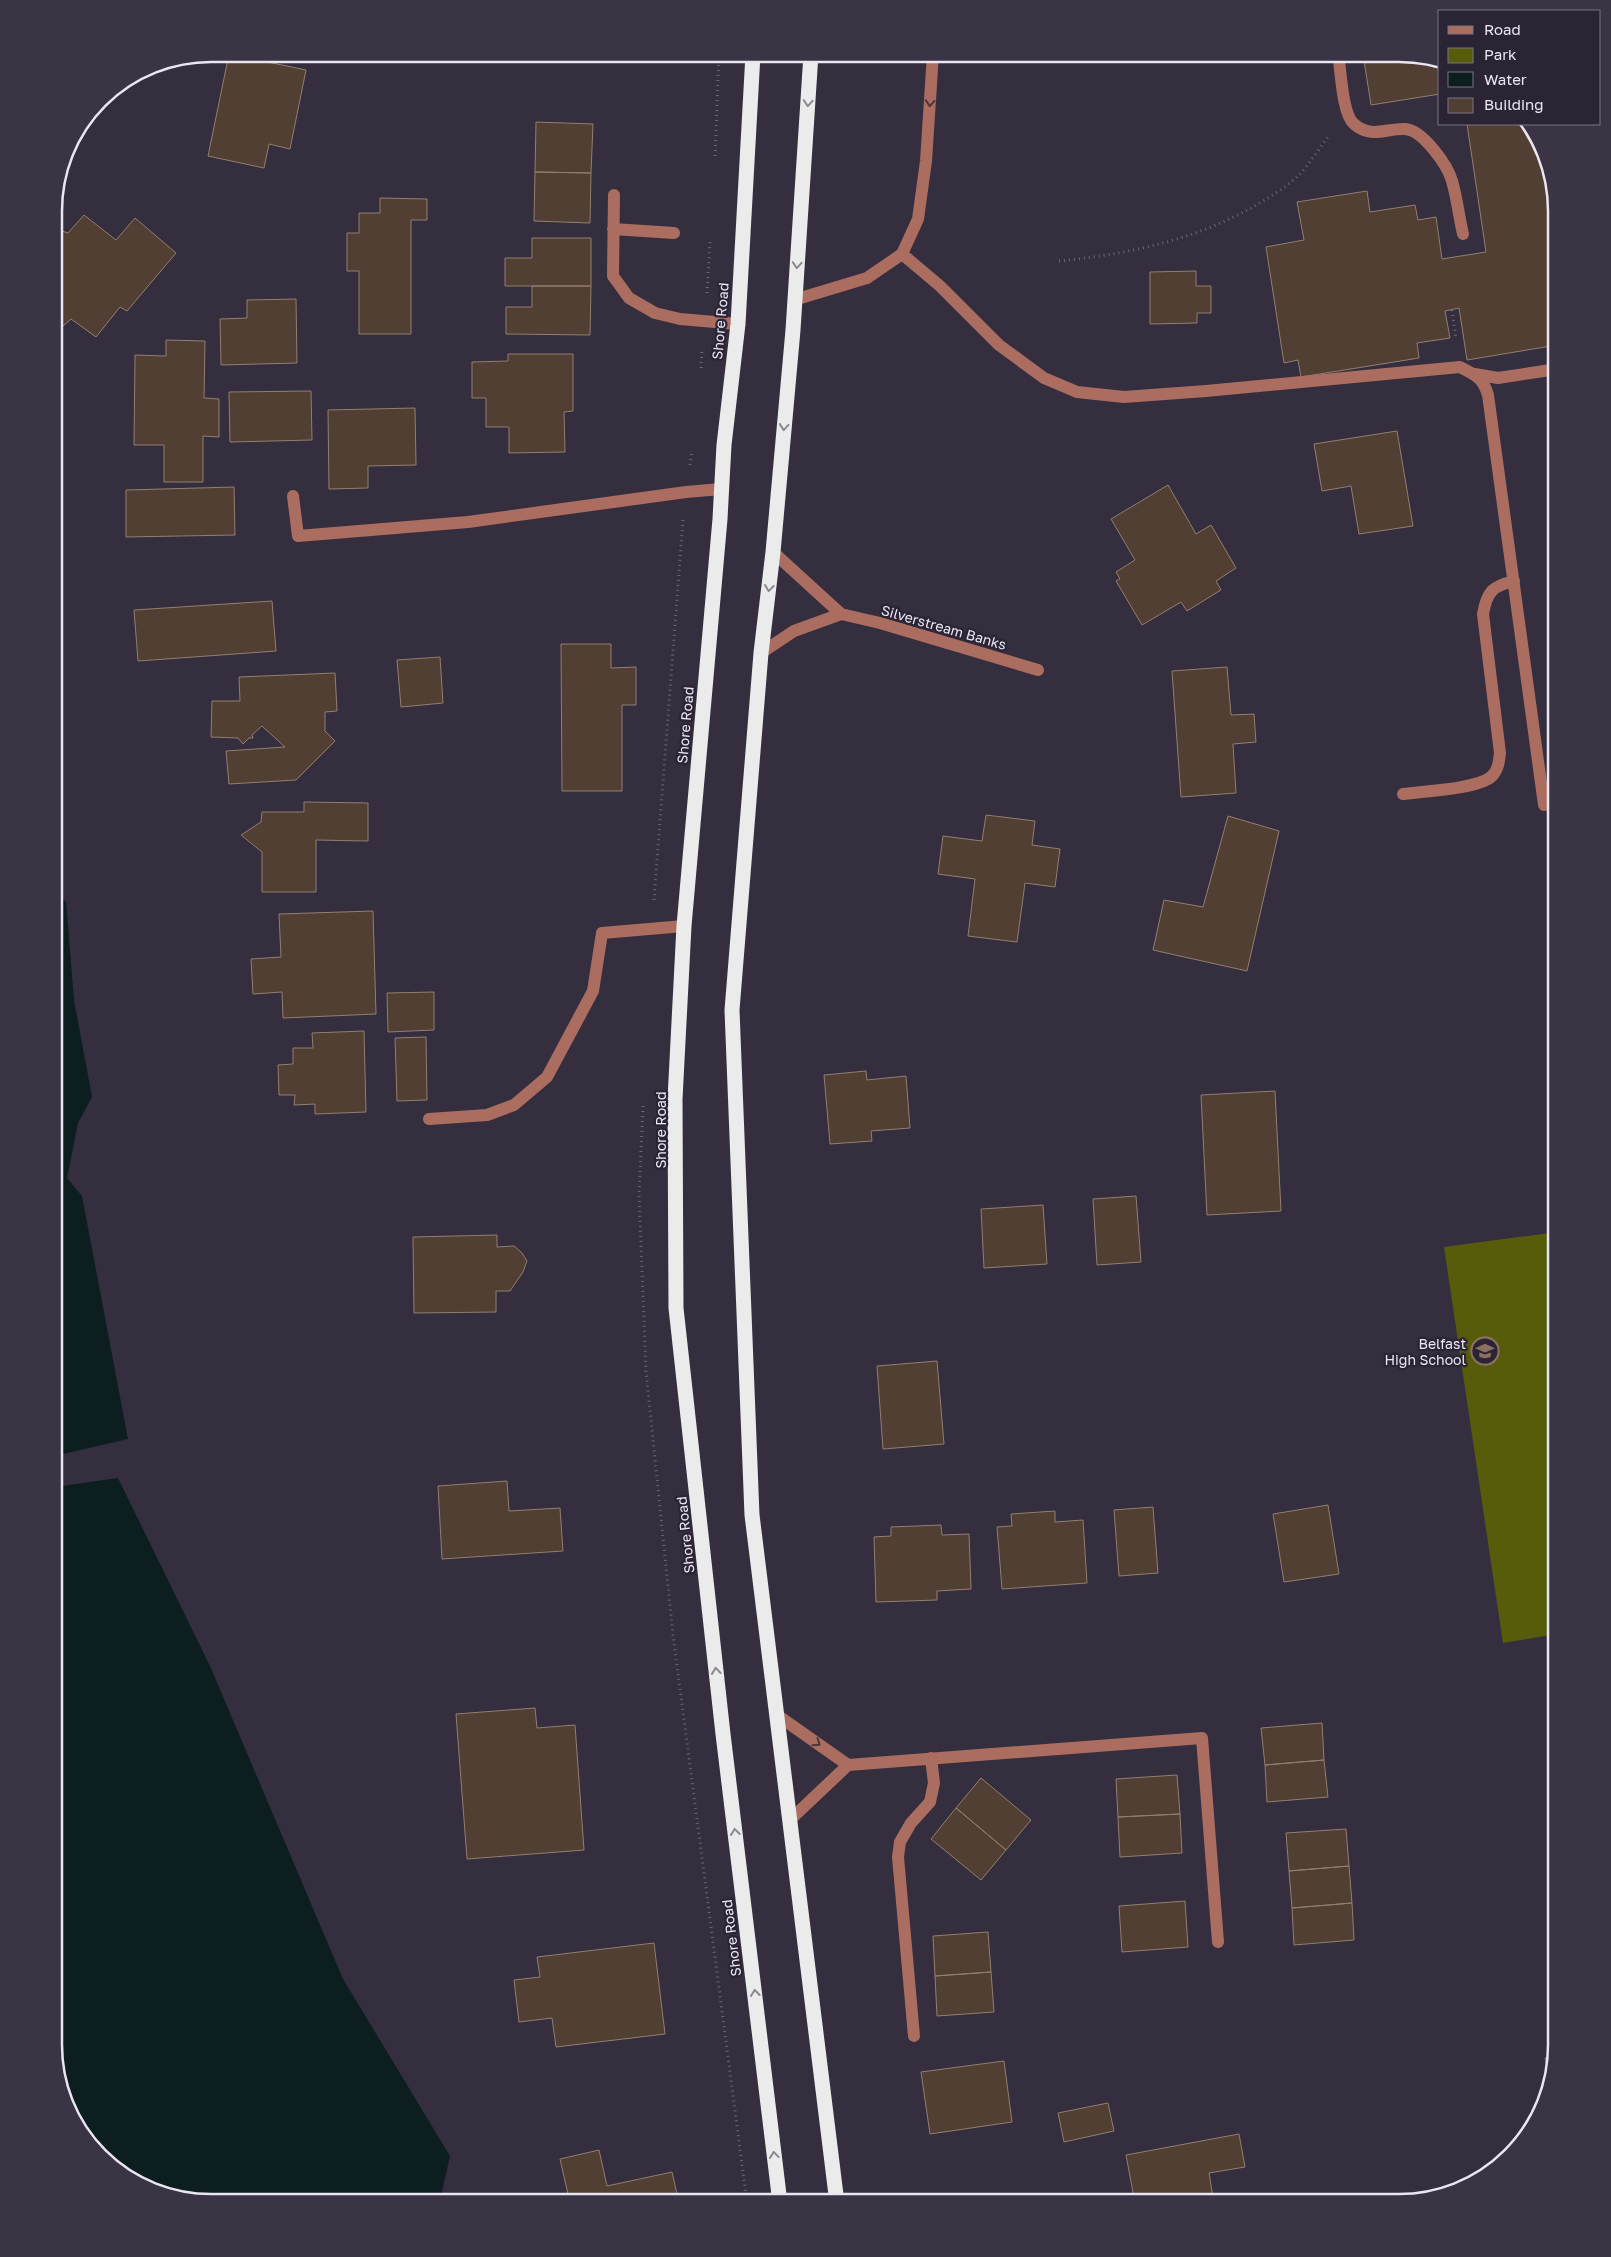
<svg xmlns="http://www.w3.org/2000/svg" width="1611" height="2257" font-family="'Golos Text',sans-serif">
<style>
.green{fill:#575c0a}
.water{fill:#0c1e20}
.building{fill:#503f32;stroke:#927f70}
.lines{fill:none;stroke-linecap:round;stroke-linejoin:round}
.path{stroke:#6c6676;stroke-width:3;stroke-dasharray:1 4;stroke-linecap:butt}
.minor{stroke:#aa6d5f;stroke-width:12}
.highway{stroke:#ebebeb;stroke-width:15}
.oneway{stroke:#8b8890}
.oneway2{stroke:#4b3640}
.labels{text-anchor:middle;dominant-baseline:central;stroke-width:4.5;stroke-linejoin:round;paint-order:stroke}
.street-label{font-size:14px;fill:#ebe7f2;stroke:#2b2435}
.poi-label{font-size:14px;fill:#ebe7f2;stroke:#2b2435;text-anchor:end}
.rim{fill:none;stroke:#ebe7f2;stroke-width:2.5}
</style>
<rect width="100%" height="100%" fill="#352e3f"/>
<path class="green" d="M1557,1232v402l-54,9 -59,-396z"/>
<path class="water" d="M54,888l12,14 8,98 18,97 -14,26 -11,55 15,18 46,243 -74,17z
M118,1478l92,188 133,313 107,177 -9,40 1,7h-241l-69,-21 -57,-57 -21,-79v-562l1,3z"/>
<path class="building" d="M229,54l77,16 -16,79 -21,-5 -5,24 -56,-12z
M1363,54h47l30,9v31l-69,11z
M536,122l57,2 -2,49 -56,-1z
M1467,124h61l8,8 21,79v134l-90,15 -8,-52 -14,3 5,27 -33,5 2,15 -118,19 -3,-17 -14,3 -18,-116 38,-7 -7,-38 70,-11 3,21 45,-7 3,15 18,-3 6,42 44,-7z
M535,172l56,1 -1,50 -56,-2z
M380,198l47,1v21h-16v114h-52v-63h-12v-38h12v-20h21z
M84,215l32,25 19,-22 41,35 -49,58 -7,-4 -24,30 -25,-18 -9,8 -8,-7v-79l8,-10 6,2z
M532,238h59v48h-86v-28h27z
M1196,271v15h15v27h-14v10l-47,1v-52z
M532,286h59l-1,49 -84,-1v-27h26z
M296,299l1,64 -76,2 -1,-46 27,-1v-18z
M166,340l39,1 -1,57 15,1v38l-16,-1v46h-39v-37h-30l1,-90 31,1z
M508,354h65v57l-9,1 1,40 -56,1v-26h-23v-29h-14v-36l36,-1z
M311,391l1,49 -82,2 -1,-50z
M415,408l1,57 -48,1v22l-39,1 -1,-79z
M1397,431l16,95 -54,8 -8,-48 -29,5 -8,-47z
M1168,485l28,49 15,-9 25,43 -20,13 5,9 -34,21 -6,-9 -39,23 -26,-44 4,-2 -4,-7 19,-12 -24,-41z
M234,487l1,48 -109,2v-47z
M272,601l4,50 -138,10 -4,-51z
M561,644h50v24l25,-1v38h-14v86h-60z
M440,657l3,46 -42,4 -4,-47z
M1227,667l4,48 23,-1 2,28 -23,2 3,49 -55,4 -9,-126z
M335,673l2,38 -12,1v19l10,10 -39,39 -67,4 -3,-33 59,-4 -23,-21 -10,9 1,3h-4l-6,6 -5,-6 -27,-1 1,-36h28l-1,-24z
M304,802l64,1v38l-52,-1v52h-54v-40l-21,-17 20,-13 1,-10h42z
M986,815l49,6 -3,24 28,4 -5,38 -30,-4 -8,59 -49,-6 7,-57 -37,-5 5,-38 39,5z
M1228,816l51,15 -32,140 -94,-21 11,-50 39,7z
M373,911l3,103 -93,4 -1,-26 -29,2 -2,-35 30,-2 -2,-43z
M434,992v38l-46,2 -1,-39z
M364,1031l2,81 -51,2v-10l-21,1 1,-10h-16l-1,-30 15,-1v-16h20l-1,-15z
M426,1037l1,63 -30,1 -2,-63z
M866,1071l1,9 39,-4 4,52 -39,3 1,10 -42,3 -6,-69z
M1275,1091l6,120 -74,4 -6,-120z
M1136,1196l5,66 -44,3 -4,-66z
M1043,1205l4,59 -63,4 -3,-59z
M497,1235v12l17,-1 8,7 5,8 -4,11 -13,19h-14v21l-82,1 -1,-76z
M937,1361l7,83 -61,5 -6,-83z
M507,1481l2,30 51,-3 3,43 -121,8 -4,-73z
M1328,1505l11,69 -55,8 -11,-68z
M1153,1507l5,66 -39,3 -5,-66z
M1055,1511v11l28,-2 4,63 -85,6 -5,-62 15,-1 -1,-12z
M941,1525l1,10 27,-1 2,55 -34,2v9l-61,2 -2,-65 17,-1v-9z
M535,1708l2,20 38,-3 9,125 -117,9 -11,-145z
M1322,1723l2,37 -59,5 -4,-37z
M1324,1760l4,37 -61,5 -2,-37z
M1177,1775l3,39 -62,3 -2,-38z
M981,1778l50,42 -25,30 -50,-42z
M956,1808l50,42 -25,30 -50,-41z
M1180,1814l2,39 -62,4 -2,-40z
M1346,1829l3,37 -60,5 -3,-38z
M1349,1866l3,37 -60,5 -3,-37z
M1185,1901l3,46 -66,5 -3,-46z
M1352,1903l2,37 -60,5 -2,-37z
M988,1932l3,40 -56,4 -2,-40z
M654,1943l11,91 -109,13 -4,-29 -33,4 -5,-42 26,-3 -3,-20z
M991,1972l3,40 -57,4 -2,-40z
M1555,2056l-6,20 -4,-18z
M1004,2061l8,61 -82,12 -9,-62z
M1108,2103l6,28 -50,11 -6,-29z
M1239,2134l6,33 -36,6 5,30h-79l-9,-48z
M599,2150l8,36 65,-14 7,31h-109l-10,-44z"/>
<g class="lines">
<path class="path" d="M715,156l4,-102
M1059,261c71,-7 142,-22 204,-60 12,-7 27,-17 37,-27 10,-11 19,-25 28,-37
M707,293l3,-51
M1452,310l4,29
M701,368l1,-19
M690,465l2,-14
M654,900l29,-380
M643,1106l-4,88 7,177 27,264 74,568"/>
<path class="minor" d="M1338,54c3,16 4,60 16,70 17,15 33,4 51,5 18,1 43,37 47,52 5,17 7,36 11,53
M614,195l-1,81 16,22 26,15 25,6 58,5
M613,229l61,4
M902,254l16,-35 8,-58 7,-107
M794,300l73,-22 35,-24 38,32 59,59 45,33 33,14 47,5 82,-6 254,-24c16,8 23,11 28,28l56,410
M1475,374l23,4 59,-9
M293,496l5,40 170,-14 218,-30 35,-3
M773,552l68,62 39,9 158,47
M761,653l33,-22 47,-17
M1403,794c21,-3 73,-5 88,-17 7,-6 8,-15 9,-24l-17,-139c4,-23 10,-28 31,-33
M429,1119l58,-4 27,-10 33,-28 46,-86 9,-58 82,-7
M777,1715l71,50 -57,54
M848,1765l354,-27 16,204
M914,2036l-16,-179 2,-15 11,-19 19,-21 4,-19 -3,-25"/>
<path class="highway" d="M753,54l-15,270 -14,121 -4,74 -36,407 -9,173 1,209 47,426 57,469
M811,54l-18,276 -20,222 -12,101 -29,357 20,505 85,688"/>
</g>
<defs><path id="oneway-chevron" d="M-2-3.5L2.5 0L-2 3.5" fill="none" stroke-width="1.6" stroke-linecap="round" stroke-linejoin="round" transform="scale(1.25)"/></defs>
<g class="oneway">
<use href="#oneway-chevron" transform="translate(808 103) rotate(94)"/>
<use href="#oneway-chevron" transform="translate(797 265) rotate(94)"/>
<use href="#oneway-chevron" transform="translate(784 427) rotate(95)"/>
<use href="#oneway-chevron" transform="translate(769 588) rotate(97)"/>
<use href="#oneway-chevron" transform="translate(716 1671) rotate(-96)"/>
<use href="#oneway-chevron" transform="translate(735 1832) rotate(-97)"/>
<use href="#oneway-chevron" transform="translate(755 1993) rotate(-97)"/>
<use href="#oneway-chevron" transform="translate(774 2155) rotate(-97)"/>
</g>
<g class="oneway2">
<use href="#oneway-chevron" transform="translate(930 103) rotate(94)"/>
<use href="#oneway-chevron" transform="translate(817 1743) rotate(35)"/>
</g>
<defs>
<g id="school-ring" transform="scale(1.4375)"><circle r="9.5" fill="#2b2435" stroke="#8d6e63" stroke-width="1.5"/><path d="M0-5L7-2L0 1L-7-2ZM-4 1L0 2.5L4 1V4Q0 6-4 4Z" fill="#8d6e63"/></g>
</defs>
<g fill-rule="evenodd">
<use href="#school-ring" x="1485" y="1351"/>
</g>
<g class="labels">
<g class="street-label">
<text transform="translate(720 321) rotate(-85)">Shore Road</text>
<text transform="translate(944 627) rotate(16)">Silverstream Banks</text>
<text transform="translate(685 725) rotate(-85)">Shore Road</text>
<text transform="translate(660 1130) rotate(-90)">Shore Road</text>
<text transform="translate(685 1535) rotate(-96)">Shore Road</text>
<text transform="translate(731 1938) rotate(-97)">Shore Road</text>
</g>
<g class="poi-label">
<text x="1466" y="1343">Belfast<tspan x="1466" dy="16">High School</tspan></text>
</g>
</g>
<path d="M0 0H1611V2257H0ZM211 62H1399A149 149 0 0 1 1548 211V2045A149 149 0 0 1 1399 2194H211A149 149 0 0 1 62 2045V211A149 149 0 0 1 211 62Z" fill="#3a3444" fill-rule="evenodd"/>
<path class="rim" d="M211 62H1399A149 149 0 0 1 1548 211V2045A149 149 0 0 1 1399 2194H211A149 149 0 0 1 62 2045V211A149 149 0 0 1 211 62Z"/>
<rect x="1438" y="10" width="162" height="115" fill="#2b2435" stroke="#787281"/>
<rect x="1448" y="26" width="25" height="8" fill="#aa6d5f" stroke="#787281"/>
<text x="1484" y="35" font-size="15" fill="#ebe7f2">Road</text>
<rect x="1448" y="48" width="25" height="15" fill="#575c0a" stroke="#787281"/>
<text x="1484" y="60" font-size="15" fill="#ebe7f2">Park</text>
<rect x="1448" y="72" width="25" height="15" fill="#0c1e20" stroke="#787281"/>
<text x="1484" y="85" font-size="15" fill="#ebe7f2">Water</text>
<rect x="1448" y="98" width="25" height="15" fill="#503f32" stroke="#787281"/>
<text x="1484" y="110" font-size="15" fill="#ebe7f2">Building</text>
</svg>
